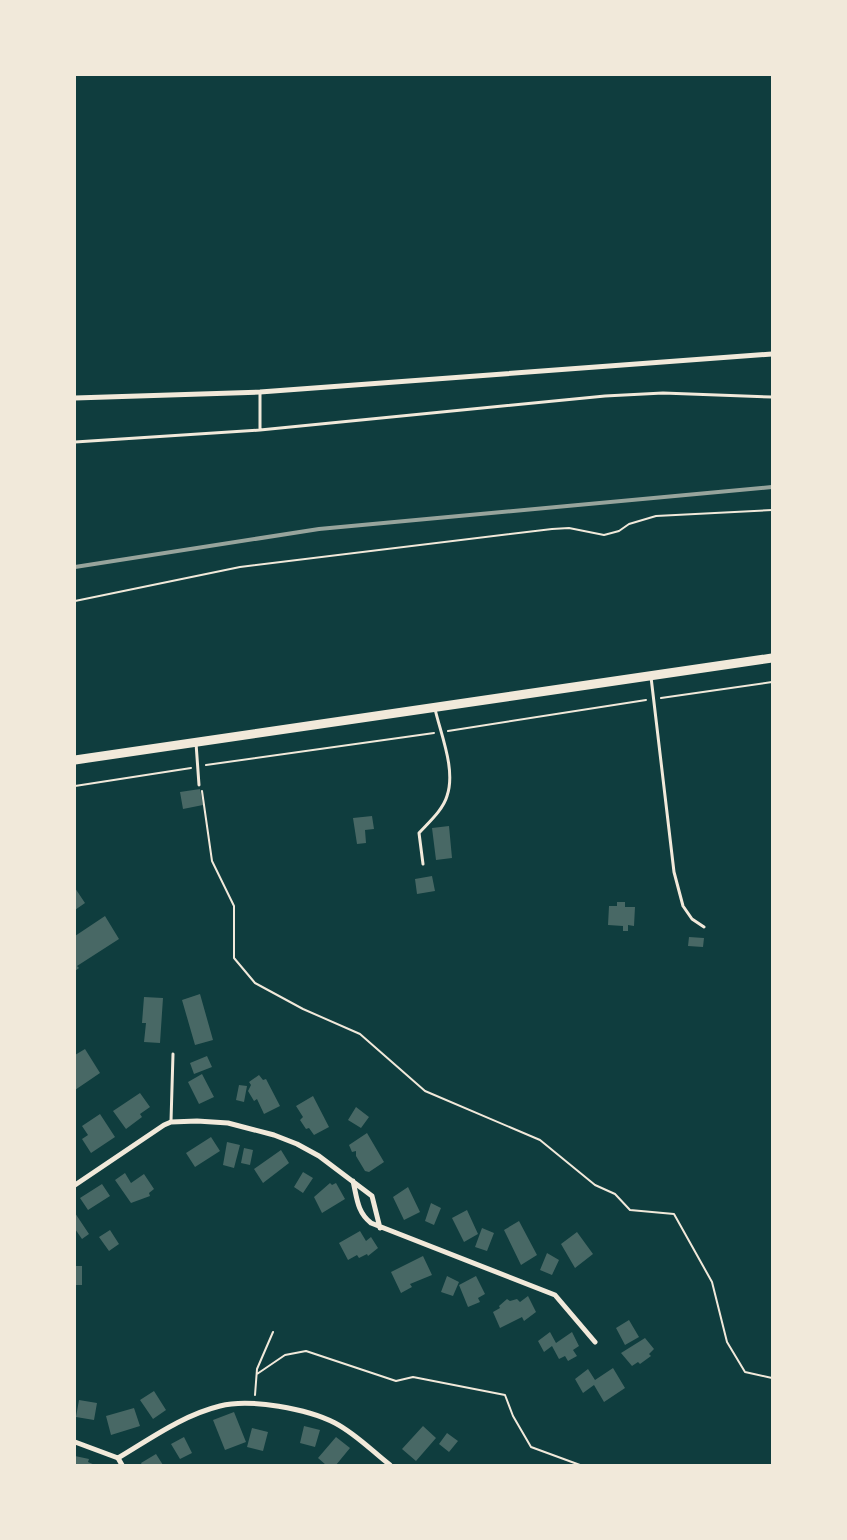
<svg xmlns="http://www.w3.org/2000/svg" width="847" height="1540" font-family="'Sofia Sans Condensed',sans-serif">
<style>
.building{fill:#486865}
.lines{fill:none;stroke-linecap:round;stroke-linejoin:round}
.path{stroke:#f1e9da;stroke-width:2}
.service{stroke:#f1e9da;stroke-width:3}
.minor{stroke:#f1e9da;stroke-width:5}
.tertiary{stroke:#f1e9da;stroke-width:9}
.rail{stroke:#97a49c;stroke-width:4}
</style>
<rect width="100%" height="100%" fill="#0f3d3e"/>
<path class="building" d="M200,789l3,16 -20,4 -3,-17z
M372,816l2,13 -9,1 1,13 -9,1 -4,-26z
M449,826l3,32 -16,2 -4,-32z
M432,876l3,15 -18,3 -2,-15z
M75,888l10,15 -10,7z
M617,902h8v5h10l-1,19 -6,-1v6h-5v-5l-15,-1 1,-19h8z
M105,916l14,23 -42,27 2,2 -4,3v-35z
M689,937l15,1 -1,9 -15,-1z
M200,994l13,46 -18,5 -13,-45z
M144,997l19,1 -3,45 -16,-1 2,-19h-4z
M85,1049l15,24 -25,17v-35z
M207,1056l5,11 -18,7 -4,-11z
M202,1074l12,23 -15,7 -11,-22z
M259,1075l4,5 3,-1 14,27 -16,8 -7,-15 -3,2 -6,-10 3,-6 -2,-3z
M239,1085l8,1 -3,16 -8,-2z
M140,1093l10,14 -10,7 2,3 -16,12 -13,-18z
M313,1096l16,31 -15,8 -5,-7 -3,1 -6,-9 3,-3 -7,-11z
M356,1107l13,10 -8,11 -13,-8z
M100,1114l15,23 -24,16 -9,-14 6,-4 -6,-9z
M367,1133l17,29 -15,10 -4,-1 -9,-15v-5l-4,1 -3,-7z
M211,1137l9,14 -25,16 -9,-14z
M227,1142l13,3 -6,23 -11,-3z
M244,1148l9,2 -3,15 -9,-2z
M281,1150l8,13 -26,20 -9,-14z
M303,1172l10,6 -10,15 -9,-6z
M125,1173l6,10 13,-9 10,15 -5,4 1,3 -19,7 -16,-23z
M330,1183l2,2 4,-2 9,16 -23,14 -8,-16z
M102,1184l8,12 -22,14 -8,-12z
M408,1187l12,25 -16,8 -11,-23z
M431,1203l10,5 -7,17 -9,-4z
M467,1210l11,24 -14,8 -12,-24z
M75,1213l14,21 -7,5 -7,-10z
M519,1221l18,34 -16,10 -17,-35z
M482,1228l12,5 -7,18 -12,-4z
M110,1230l9,14 -10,7 -10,-14z
M360,1231l6,10 5,-4 7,11 -10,8 -1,-2 -8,4 -2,-3 -9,5 -9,-17z
M577,1232l16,22 -18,14 -14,-24z
M547,1253l12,7 -7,15 -12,-5z
M423,1256l9,19 -22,9 2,3 -11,6 -10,-21z
M75,1266h7v19h-7z
M447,1276l12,6 -6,14 -12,-4z
M476,1276l9,18 -7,4 2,4 -12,5 -9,-22z
M528,1296l8,16 -12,9 -2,-4 -22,11 -7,-16 7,-4 -1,-2 8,-7 3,2 7,-2 3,3z
M629,1320l10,17 -14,8 -9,-17z
M550,1332l6,11 16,-11 7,14 -6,4 4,6 -9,5 -3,-5 -6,3 -7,-13 -8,6 -6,-11z
M645,1338l9,11 -5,5 2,2 -11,8 -2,-2 -6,4 -11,-13z
M613,1368l12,20 -21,14 -10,-17 -11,8 -8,-14 13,-10 7,11z
M154,1391l12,19 -13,9 -13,-19z
M79,1400l18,3 -3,17 -18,-3z
M134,1408l6,18 -29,9 -5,-19z
M234,1412l12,30 -21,8 -12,-30z
M304,1426l16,4 -5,17 -15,-4z
M423,1426l13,12 -20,23 -14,-12z
M252,1428l16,4 -5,19 -16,-4z
M447,1433l11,8 -9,11 -10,-8z
M184,1437l8,16 -12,6 -9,-15z
M336,1437l14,11 -14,17h-10l-8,-7z
M156,1454l7,11h-21l-1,-2z
M75,1456l14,3 -1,3 7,3h-20z"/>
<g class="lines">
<path class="path" d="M75,601l165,-34 312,-38 17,-1 35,7 15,-4 10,-7 27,-8 116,-6
M661,698l111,-16
M448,731l198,-31
M206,765l228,-32
M75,786l116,-18
M202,791l10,70 22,45v52l21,25 48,26 57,25 65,57 115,49 55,45 20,9 15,16 44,4 38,68 15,60 18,30 27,6
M257,1374l28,-19 21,-4 90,30 17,-4 92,18 8,21 18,31 49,18
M255,1395l2,-26 16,-37"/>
<path class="service" d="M260,430v-38
M75,442l185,-12 345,-34 58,-3 109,4
M651,677l23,195 9,34 9,13 12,8
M196,743l3,42
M423,864l-4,-31c9,-10 24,-23 28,-37 9,-26 -6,-61 -12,-87
M171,1121l2,-67"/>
<path class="minor" d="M75,398l185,-6 512,-38
M353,1181c4,17 4,31 18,42l184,72 40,47
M75,1185l89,-60 7,-3 26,-1 31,2 46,12 23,9 22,12 53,40 8,32
M75,1442l43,16 4,7
M118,1458c32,-19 65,-43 102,-52 30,-8 88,3 115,17 21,11 37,28 55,42"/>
<path class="tertiary" d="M75,760l697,-102"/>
<path class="rail" d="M75,567l244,-38 453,-42"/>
</g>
<rect width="847" height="1540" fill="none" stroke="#f1e9da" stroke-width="152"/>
</svg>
